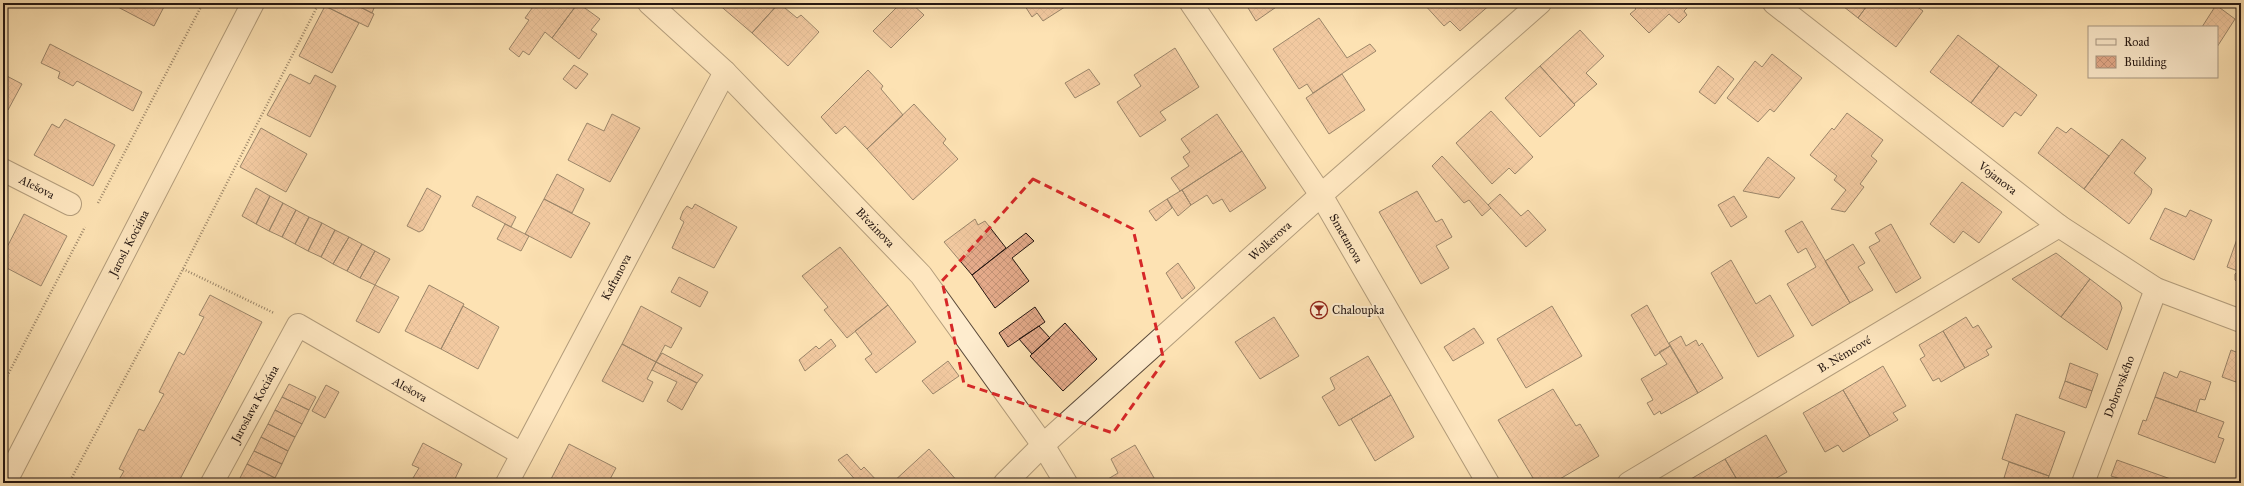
<svg xmlns="http://www.w3.org/2000/svg" width="2244" height="486" font-family="'IM FELL Great Primer',serif">
<style>
.building{fill:url(#building-cross-hatch);stroke:#251712}
.lines{fill:none;stroke-linecap:round;stroke-linejoin:round}
.minor-casing{stroke:#5b4a3a;stroke-width:24}
.path{stroke:#251712;stroke-width:2.5;stroke-dasharray:1 2;stroke-linecap:butt}
.minor{stroke:#feecce;stroke-width:22}
.marked{fill:none;stroke:#d62828;stroke-width:3;stroke-dasharray:8 5;stroke-linejoin:round}
.labels{text-anchor:middle;dominant-baseline:central;stroke-width:4;stroke-linejoin:round;paint-order:stroke}
.street-label{font-size:12px;fill:#251712;stroke:#feecce}
.poi-label{font-size:12px;fill:#251712;stroke:#feecce;text-anchor:start}
</style>
<defs>
<pattern id="building-cross-hatch" width="8" height="8" patternUnits="userSpaceOnUse"><rect width="8" height="8" fill="#e4aa8a"/><path d="M0 0l8 8M0 8l8-8" fill="none" stroke="#c39276"/></pattern>
</defs>
<rect width="100%" height="100%" fill="#fde2b3"/>
<filter id="stains"><feTurbulence type="fractalNoise" baseFrequency=".005" numOctaves="4"/><feColorMatrix values="0 0 0 0 .2 0 0 0 0 .09 0 0 0 0 .02 0 0 0 .5 -.17"/></filter>
<radialGradient id="worn" r=".72"><stop offset=".6" stop-color="#630" stop-opacity="0"/><stop offset="1" stop-color="#630" stop-opacity=".3"/></radialGradient>
<path class="building" d="M115,3h51l-12,23 -40,-21z
M327,3h25l22,11 -6,13 -43,-21z
M352,3h24l-4,10z
M533,3h45l-26,35 -7,-6 -16,23 -6,-4 -4,6 -10,-8 20,-29 -4,-2 10,-14z
M578,3l22,16 -9,11 6,4 -18,25 -27,-21z
M717,3h62l-27,30z
M779,3l18,15 4,-3 18,17 -31,34 -36,-33z
M901,3h10l13,12 -33,33 -18,-17z
M1023,3h48l-28,18 -6,-8 -5,4z
M1245,3h37l-26,18z
M1423,3h69l-32,28 -10,-10 -6,5z
M1630,3h62l-8,8 3,4 -8,8 -10,-9 -20,19 -19,-19 6,-5z
M1839,3h30l-11,15z
M1869,3h43l11,8 -27,36 -38,-29z
M2216,5l19,14 -18,28v-20h-15z
M325,6l34,17 -27,50 -33,-17z
M1319,18l28,40 23,-14 6,7 -63,42 -6,-9 -8,5 -26,-40z
M1580,30l24,26 -18,17 11,11 -23,20 -34,-38z
M1958,35l41,31 -28,37 -41,-31z
M50,44l92,48 -9,19 -56,-30 -4,5 -15,-8 2,-6 -19,-9z
M1175,48l24,39 -39,25 6,8 -26,17 -23,-35 24,-16 -7,-11z
M1772,54l30,24 -28,34 -4,-3 -12,13 -31,-24 28,-37 7,6z
M574,65l14,9 -12,15 -13,-10z
M1540,66l35,39 -35,32 -35,-39z
M1718,66l16,13 -19,25 -16,-12z
M1999,66l38,29 -16,21 -6,-4 -12,15 -32,-24z
M1089,69l11,15 -25,14 -10,-15z
M868,70l15,16 -2,3 22,26 -36,34 -22,-23 -9,8 -15,-17z
M3,74l19,10 -14,26 -5,-3z
M290,74l20,10 5,-9 21,11 -26,51 -43,-22z
M1342,74l23,36 -36,24 -23,-36z
M914,104l32,35 -3,4 15,16 -45,41 -46,-51z
M1491,111l42,46 -18,17 -6,-6 -17,16 -36,-41z
M1847,113l36,27 -12,16 6,5 -17,23 4,3 -19,25 -14,-3 15,-19 -12,-10 3,-4 -27,-21 22,-27 2,2z
M612,114l28,14 -30,54 -42,-22 19,-37 17,8z
M1217,114l25,37 -62,40 -9,-13 18,-12 -6,-9 7,-5 -9,-13z
M65,119l50,26 -22,41 -59,-31 18,-31 7,4z
M2057,127l9,6 5,-5 38,28 -25,33 -46,-36z
M261,128l46,26 -21,38 -46,-25z
M2122,139l24,19 -12,15 18,16 -1,5 -22,30 -45,-35z
M1242,151l24,37 -36,24 -8,-13 -9,5 -6,-9 -16,10 -9,-15z
M1442,156l49,52 -9,8 -13,-16 -5,3 -32,-37z
M1768,157l27,21 -16,20 -36,-7z
M557,174l27,15 -12,24 -28,-14z
M1962,182l40,30 -23,31 -16,-12 -9,12 -24,-19z
M256,188l14,8 -14,28 -14,-8z
M427,188l14,8 -18,34 -4,2 -12,-6z
M1182,190l9,15 -13,11 -11,-17z
M1417,191l19,31 6,-3 10,18 -16,9 13,22 -28,16 -42,-72z
M1500,194l21,22 7,-6 18,20 -20,17 -38,-42z
M270,196l13,7 -14,28 -13,-7z
M477,196l39,21 -5,10 -39,-21z
M1734,196l13,21 -16,10 -13,-22z
M544,199l46,24 -19,35 -46,-24z
M1167,199l5,9 -16,13 -7,-10z
M283,203l13,7 -14,27 -13,-6z
M695,204l42,23 -23,41 -42,-20 12,-26 -4,-3 3,-8 4,-5 5,3z
M2165,208l21,9 4,-7 22,10 -18,40 -44,-21z
M296,210l13,7 -14,27 -13,-7z
M24,214l43,22 -26,50 -38,-20v-11z
M309,217l13,6 -14,28 -13,-7z
M975,219l3,6 7,-4 21,27 -34,27 -28,-33z
M1802,221l48,82 -38,23 -25,-42 29,-17 -10,-19 -8,5 -13,-22z
M322,223l13,7 -14,27 -13,-6z
M505,224l24,12 -8,15 -24,-12z
M1891,224l30,54 -25,15 -27,-46 11,-6 -5,-8z
M335,230l14,7 -16,27 -12,-7z
M1026,233l8,8 -22,17 17,23 -34,27 -23,-33z
M349,237l13,7 -15,27 -14,-7z
M2237,239l4,1v43l-2,1 -4,-4v-6l3,-3 -11,-4z
M362,244l13,7 -15,27 -13,-7z
M1853,244l12,19 -7,4 15,23 -23,13 -25,-42z
M840,247l48,58 -41,33 -23,-28 4,-3 -26,-31z
M375,251l15,8 -15,26 -15,-7z
M2056,253l34,26 -29,38 -49,-38z
M1731,260l25,44 14,-9 24,41 -36,21 -47,-84z
M1178,263l17,25 -13,11 -16,-26z
M679,277l29,15 -8,15 -29,-15z
M2090,279l30,23 2,6 -15,42 -46,-33z
M375,285l24,12 -20,36 -23,-12z
M429,285l35,19 -23,45 -36,-18z
M210,295l52,27 -84,161h-61l7,-12 -5,-2 20,-40 5,2 20,-37 -5,-2 20,-40 5,3 20,-38 -5,-2z
M888,305l28,37 -40,31 -11,-14 7,-5 -17,-23z
M1647,305l23,41 -15,10 -24,-41z
M463,306l36,21 -21,42 -37,-20z
M641,306l41,22 -11,20 -6,-3 -9,17 -34,-18z
M1552,306l30,50 -56,32 -29,-49z
M1035,307l10,15 -37,25 -9,-14z
M1274,317l25,39 -39,23 -25,-37z
M1966,317l7,11 5,-3 14,22 -6,3 3,5 -24,13 -22,-37z
M1065,323l32,36 -34,32 -33,-35z
M1039,326l11,12 -18,16 -13,-15z
M1474,328l10,15 -31,18 -9,-14z
M1943,331l22,37 -24,14 -2,-4 -6,3 -13,-22 5,-3 -6,-11z
M1681,336l5,10 10,-6 3,6 3,-3 21,35 -25,15 -29,-50z
M831,339l5,7 -31,25 -6,-11 17,-14 3,3z
M622,344l34,18 -9,17 6,3 -10,20 -41,-21z
M1670,346l28,47 -37,21 -1,-3 -6,4 -7,-12 6,-3 -12,-21 26,-15 -8,-12z
M2231,350l10,4v12l-5,16 -14,-5z
M662,353l41,22 -6,8 -41,-21z
M1368,356l23,39 -52,31 -17,-29 13,-8 -5,-11z
M948,361l11,15 -26,18 -11,-13z
M656,362l41,21 -15,27 -15,-9 10,-19 -25,-12z
M2070,363l28,11 -6,17 -27,-10z
M1883,366l23,40 -13,7 5,7 -28,16 -27,-46z
M2241,366v18l-5,-2z
M2180,371l31,11 -6,18 -5,-1 -4,13 -41,-15 9,-25 13,6z
M2065,381l27,10 -6,17 -27,-10z
M289,384l27,13 -7,13 -27,-13z
M326,385l13,7 -14,26 -13,-7z
M1553,389l23,37 4,-2 19,32 -46,27h-17l-38,-63z
M1843,390l27,46 -27,16 -5,-7 -13,7 -22,-39z
M1391,395l23,42 -39,24 -24,-42z
M282,397l27,13 -7,14 -27,-14z
M2155,397l69,25 -6,15 6,2 -9,24 -77,-29 5,-14 3,1z
M275,410l27,14 -7,13 -27,-13z
M2016,414l49,18 -16,44 -47,-17z
M268,424l27,13 -7,14 -27,-14z
M1766,435l21,37 -19,11h-29l-14,-24z
M261,437l27,14 -6,13 -28,-13z
M423,443l39,21 -9,19h-43l9,-15 -7,-3z
M569,444l47,24 -8,15h-59z
M1135,445l22,38h-47l-2,-4 10,-6 -7,-14z
M929,449l30,34h-67z
M254,451l28,13 -7,14 -28,-14z
M847,454l14,16 3,-3 15,16h-21l-20,-23z
M1725,459l14,24h-55z
M2117,460l65,23h-59l1,-3 -13,-4z
M2009,462l40,14 -3,7h-36l-7,-2z
M247,464l28,14 -3,5h-21l-11,-5z"/>
<g class="lines">
<g class="minor-casing">
<g id="minor">
<path id="s1" d="M649,3l76,69 196,203 122,170 23,38"/>
<path id="s2" d="M1191,3l130,192 167,288"/>
<path id="s3" d="M1774,3l285,223 97,63 85,32"/>
<path id="s4" d="M3,170l67,34"/>
<path id="s5" d="M5,483l248,-480"/>
<path id="s6" d="M212,483l86,-158 224,129"/>
<path id="s7" d="M507,483l218,-411"/>
<path id="s8" d="M1005,483l38,-38 278,-250 219,-192"/>
<path id="s9" d="M1629,483l430,-257"/>
<path id="s10" d="M2083,483l73,-194"/>
</g>
</g>
<path class="path" d="M98,203l105,-200
M183,269l91,44
M3,384l82,-157
M69,483l114,-214 136,-266"/>
<use href="#minor" class="minor"/>
</g>
<path d="M0 0H2244V486H0ZM1033,179l100,50 31,132 -51,72 -149,-49 -22,-103z" fill="#fde2b3" fill-opacity=".55" fill-rule="evenodd"/>
<path class="marked" d="M1033,179l100,50 31,132 -51,72 -149,-49 -22,-103z"/>
<defs>
<g id="bar-ring" transform="scale(0.9)"><circle r="9.5" fill="#feecce" stroke="#8f2418" stroke-width="1.5"/><path d="M-6-5H6L.8 .8V4.5H3.5V6h-7V4.5H-.8V.8Z" fill="#8f2418"/></g>
</defs>
<g fill-rule="evenodd">
<use href="#bar-ring" x="1319" y="310"/>
</g>
<g class="labels">
<g class="street-label">
<text stroke="none"><textPath href="#s3" startOffset="284">Vojanova</textPath></text>
<text stroke="none"><textPath href="#s4" startOffset="38">Alešova</textPath></text>
<text stroke="none"><textPath href="#s1" startOffset="319">Březinova</textPath></text>
<text stroke="none"><textPath href="#s2" startOffset="282">Smetanova</textPath></text>
<text stroke="none"><textPath href="#s8" startOffset="359">Wolkerova</textPath></text>
<text stroke="none"><textPath href="#s5" startOffset="270">Jarosl. Kociána</textPath></text>
<text stroke="none"><textPath href="#s7" startOffset="233">Kaftanova</textPath></text>
<text stroke="none"><textPath href="#s9" startOffset="251">B. Němcové</textPath></text>
<text stroke="none"><textPath href="#s10" startOffset="103">Dobrovského</textPath></text>
<text stroke="none"><textPath href="#s6" startOffset="309">Alešova</textPath></text>
<text stroke="none"><textPath href="#s6" startOffset="90">Jaroslava Kociána</textPath></text>
</g>
<g class="poi-label">
<text x="1332" y="310">Chaloupka</text>
</g>
</g>
<rect width="2244" height="486" fill="none" stroke="#fde2b3" stroke-width="16"/>
<rect x="4" y="4" width="2236" height="478" fill="none" stroke="#251712" stroke-width="2"/>
<rect x="8" y="8" width="2228" height="470" fill="none" stroke="#251712"/>
<rect x="2088" y="26" width="130" height="52" fill="#feecce" stroke="#a79783"/>
<rect x="2096" y="39" width="20" height="6" fill="#feecce" stroke="#a79783"/>
<text x="2124" y="46" font-size="12" fill="#251712">Road</text>
<rect x="2096" y="56" width="20" height="12" fill="url(#building-cross-hatch)" stroke="#a79783"/>
<text x="2124" y="66" font-size="12" fill="#251712">Building</text>
<rect width="100%" height="100%" filter="url(#stains)"/>
<rect width="100%" height="100%" fill="url(#worn)"/>
</svg>
